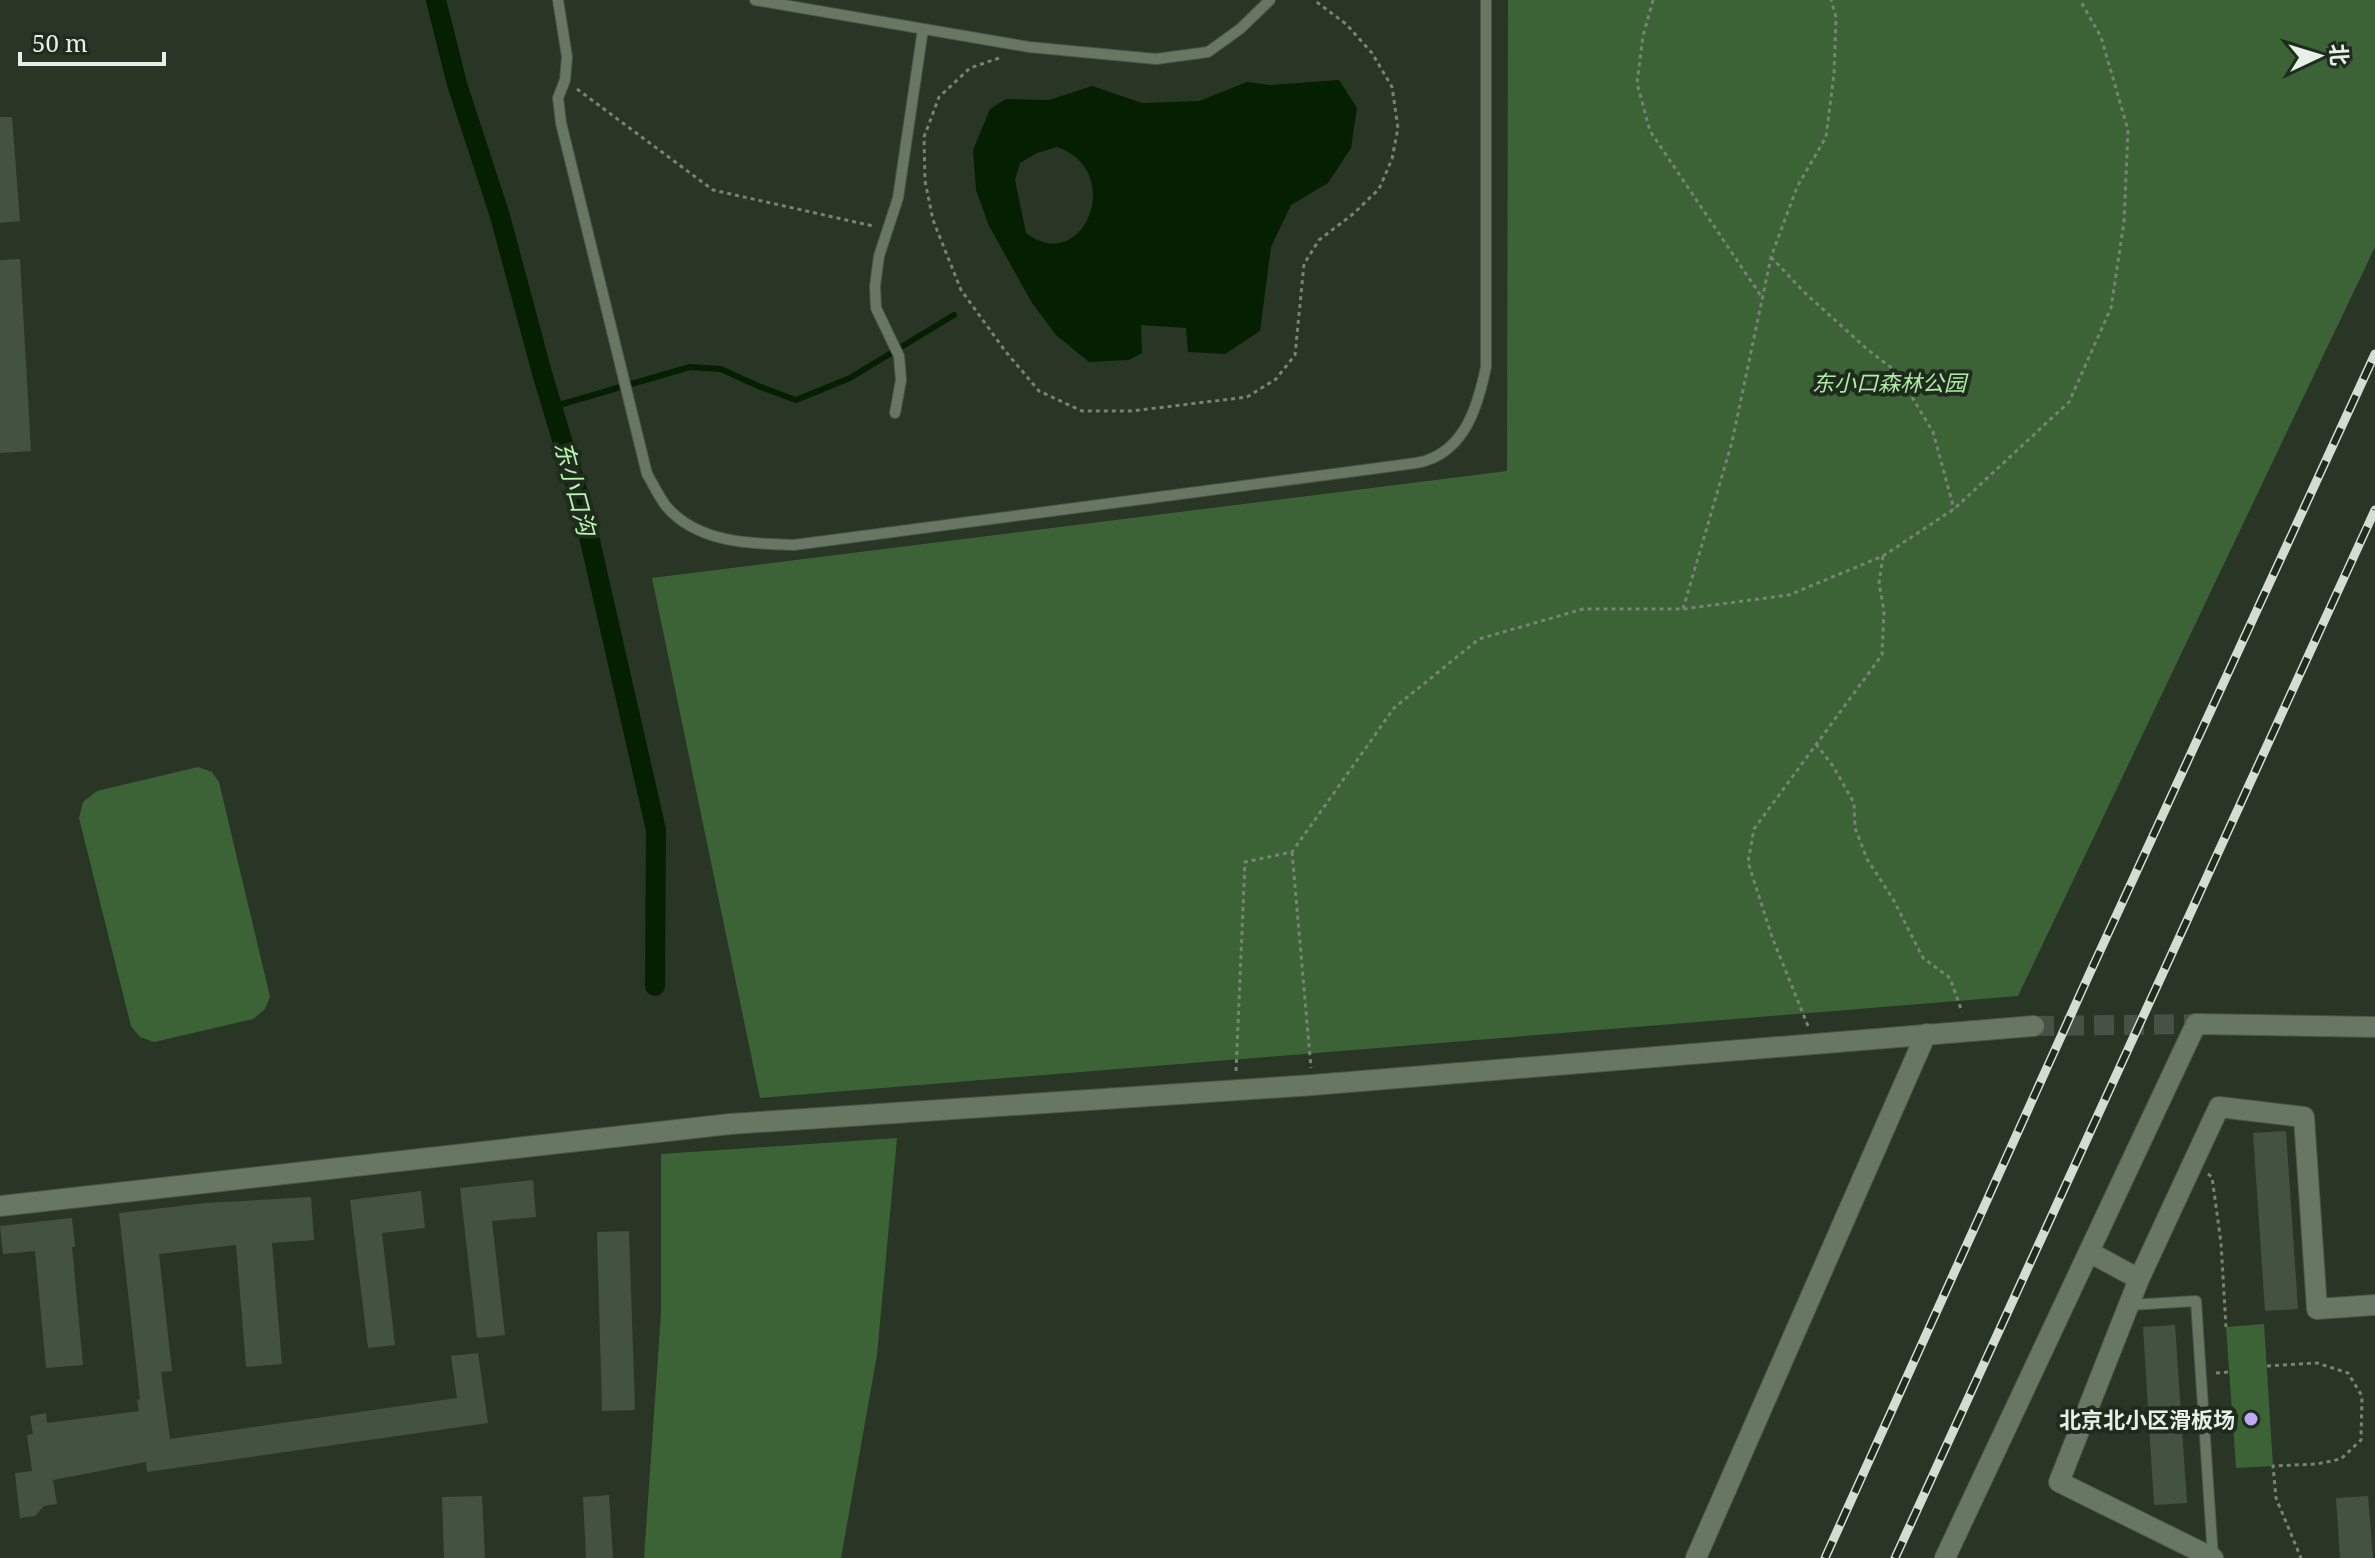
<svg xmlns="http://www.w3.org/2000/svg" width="2375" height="1558" font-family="'Noto Serif','Noto Sans SC',serif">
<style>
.green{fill:#3c6336}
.water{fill:#042001;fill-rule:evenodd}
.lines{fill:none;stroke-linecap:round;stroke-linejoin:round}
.stream{stroke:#042001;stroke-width:6}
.canal{stroke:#042001;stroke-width:20}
.building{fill:#445341}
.minor-tunnel{stroke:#465243;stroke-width:20;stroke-dasharray:20 10;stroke-linecap:butt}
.service-casing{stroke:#495547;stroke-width:12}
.minor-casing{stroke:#495547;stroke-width:22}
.path{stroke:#788376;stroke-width:3;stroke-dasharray:4 4;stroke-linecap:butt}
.service{stroke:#677764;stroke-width:10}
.minor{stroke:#677764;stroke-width:20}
.rail-casing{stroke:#d3ddd2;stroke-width:9}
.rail{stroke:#1f2c1d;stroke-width:6;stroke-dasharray:18;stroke-linecap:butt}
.poi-dot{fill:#bfa9f4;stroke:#1f2c1d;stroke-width:3}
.labels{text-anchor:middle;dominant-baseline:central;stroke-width:8;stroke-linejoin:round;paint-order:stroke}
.park-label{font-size:22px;font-style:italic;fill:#aeeba4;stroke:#1f2c1d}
.poi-label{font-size:22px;font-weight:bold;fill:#e7f0e6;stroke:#1f2c1d;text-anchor:end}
.water-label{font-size:24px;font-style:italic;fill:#b8f6ae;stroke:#1f2c1d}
</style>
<rect width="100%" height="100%" fill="#293626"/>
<path class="green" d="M1508,0h867v247l-357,749 -1258,102 -108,-520 855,-107z
M198,767l14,5 7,10 51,215 -5,12 -12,10 -99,23 -14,-5 -9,-11 -52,-208 4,-16 14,-11z
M897,1138l-20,217 -36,203h-197l17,-245v-159z
M2264,1324l9,142 -37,2 -10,-141z"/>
<path class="water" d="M1339,80l18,28 -6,40 -23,35 -37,22 -20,42 -11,84 -35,23 -37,-2 -2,-24 -45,-3 1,28 -13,7 -40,2 -33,-27 -24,-32 -43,-77 -13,-36 -3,-40 17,-41 16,-10 43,1 43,-14 50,17 57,-2 48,-19 23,3zM1057,147c70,24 26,130 -31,86l-11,-53 5,-17 17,-10z"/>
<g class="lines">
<path class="stream" d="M552,407l138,-40 31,2 37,17 38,14 54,-22 104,-63"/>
<path class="canal" d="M436,0l21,84 43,132 42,157 41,137 73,320 -1,156"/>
</g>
<path class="building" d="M0,117h12l8,104 -20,2z
M20,259l11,192 -31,2v-193z
M2286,1131l12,178 -33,2 -12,-178z
M533,1180l3,37 -44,4 13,114 -28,3 -17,-150z
M421,1191l4,37 -43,5 13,112 -27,3 -18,-148z
M311,1197l3,43 -42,3 10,121 -36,3 -10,-122 -77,9 13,117 -11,1 9,67 287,-41 -6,-42 27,-3 10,70 -341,49 -1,-10 -93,18 4,24 -13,2 -9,10 -15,2 -5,-45 17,-2 -5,-36 6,-1 -3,-18 16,-3 1,10 92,-12 -2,-11 3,-1 -21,-186 87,-10z
M72,1218l3,29h-3l11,118 -37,3 -11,-117 -32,3 -3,-28z
M629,1231l6,179 -33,1 -5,-179z
M2175,1325l12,178 -33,2 -11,-178z
M609,1495l4,63h-27l-3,-61z
M482,1496l3,62h-41l-2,-61z
M2368,1496l5,62h-33l-4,-60z"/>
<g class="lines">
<path class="minor-tunnel" d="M2034,1026l162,-2"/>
<g class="service-casing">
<path id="service" d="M558,0l9,57 -2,23 -7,18 3,25 86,351c6,10 12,23 19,32 31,37 85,38 128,39l600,-79c10,-2 21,-2 31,-5 41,-13 53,-56 61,-94v-367
M755,0l274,47 127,12 52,-7 32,-23 30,-29
M895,413l6,-33 -2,-24 -23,-48 -1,-22 4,-30 19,-58 25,-169
M2129,1305l67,-4 17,257"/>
</g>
<g class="minor-casing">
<path id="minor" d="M0,1206l730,-82 583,-39 721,-59
M2089,1252l50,27 -80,203 154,76
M2139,1279l80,-172 85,10 13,192 58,-4
M1696,1558l230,-524
M1945,1558l251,-534 179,3"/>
</g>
<path class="path" d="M1653,0l-10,36 -6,47 13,48 113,168
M999,58l-29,10 -31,29 -15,40 1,44 8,39 28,70 45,62 33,39 43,20h50l115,-14 29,-18 19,-24 9,-91 15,-24 34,-26 26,-25 13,-30 6,-31 -6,-41 -20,-34 -26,-29 -32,-24
M577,89l136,101 160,36
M1771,257l33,35 64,58 29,22 36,60 21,77
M1683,609l49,-167 39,-185 26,-70 29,-50 8,-63 2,-57 -5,-17
M1816,744l17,22 21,37 1,25 12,31 26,40 30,59 27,20 12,34
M1292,852l19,216
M1808,1026l-36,-89 -24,-75 6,-33 128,-174 2,-44 -5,-28 4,-27
M1236,1071l9,-209 47,-10 102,-144 85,-69 104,-30h100l106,-14 94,-39 71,-47 115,-107 42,-94 13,-86 4,-92 -27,-93 -21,-37
M2208,1174l4,3 9,66 5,84
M2267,1366l50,-3 31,10 14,23 -1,44 -20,19 -24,5 -44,2 3,32 25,60
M2216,1373l13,-1"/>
<use href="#service" class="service"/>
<use href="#minor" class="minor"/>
<g class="rail-casing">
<path id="rail" d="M1825,1558l263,-581 287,-623
M1895,1558l480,-1048"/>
</g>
<use href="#rail" class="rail"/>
</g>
<circle class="poi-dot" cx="2251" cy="1419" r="8"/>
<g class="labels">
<g class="park-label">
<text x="1889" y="382">东小口森林公园</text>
</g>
<g class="poi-label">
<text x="2235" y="1419">北京北小区滑板场</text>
</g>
<g class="water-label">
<text transform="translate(576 488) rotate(75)">东小口沟</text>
</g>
</g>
<g transform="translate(2319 56) rotate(86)" stroke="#1f2c1d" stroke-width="6" paint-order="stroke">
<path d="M0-6L14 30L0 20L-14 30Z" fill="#e7f0e6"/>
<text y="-12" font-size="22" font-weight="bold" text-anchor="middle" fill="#e7f0e6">北</text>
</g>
<path d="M20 52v12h144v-12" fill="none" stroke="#e7f0e6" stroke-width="4"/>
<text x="32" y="52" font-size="24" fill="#e7f0e6" stroke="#1f2c1d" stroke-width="6" paint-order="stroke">50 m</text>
</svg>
